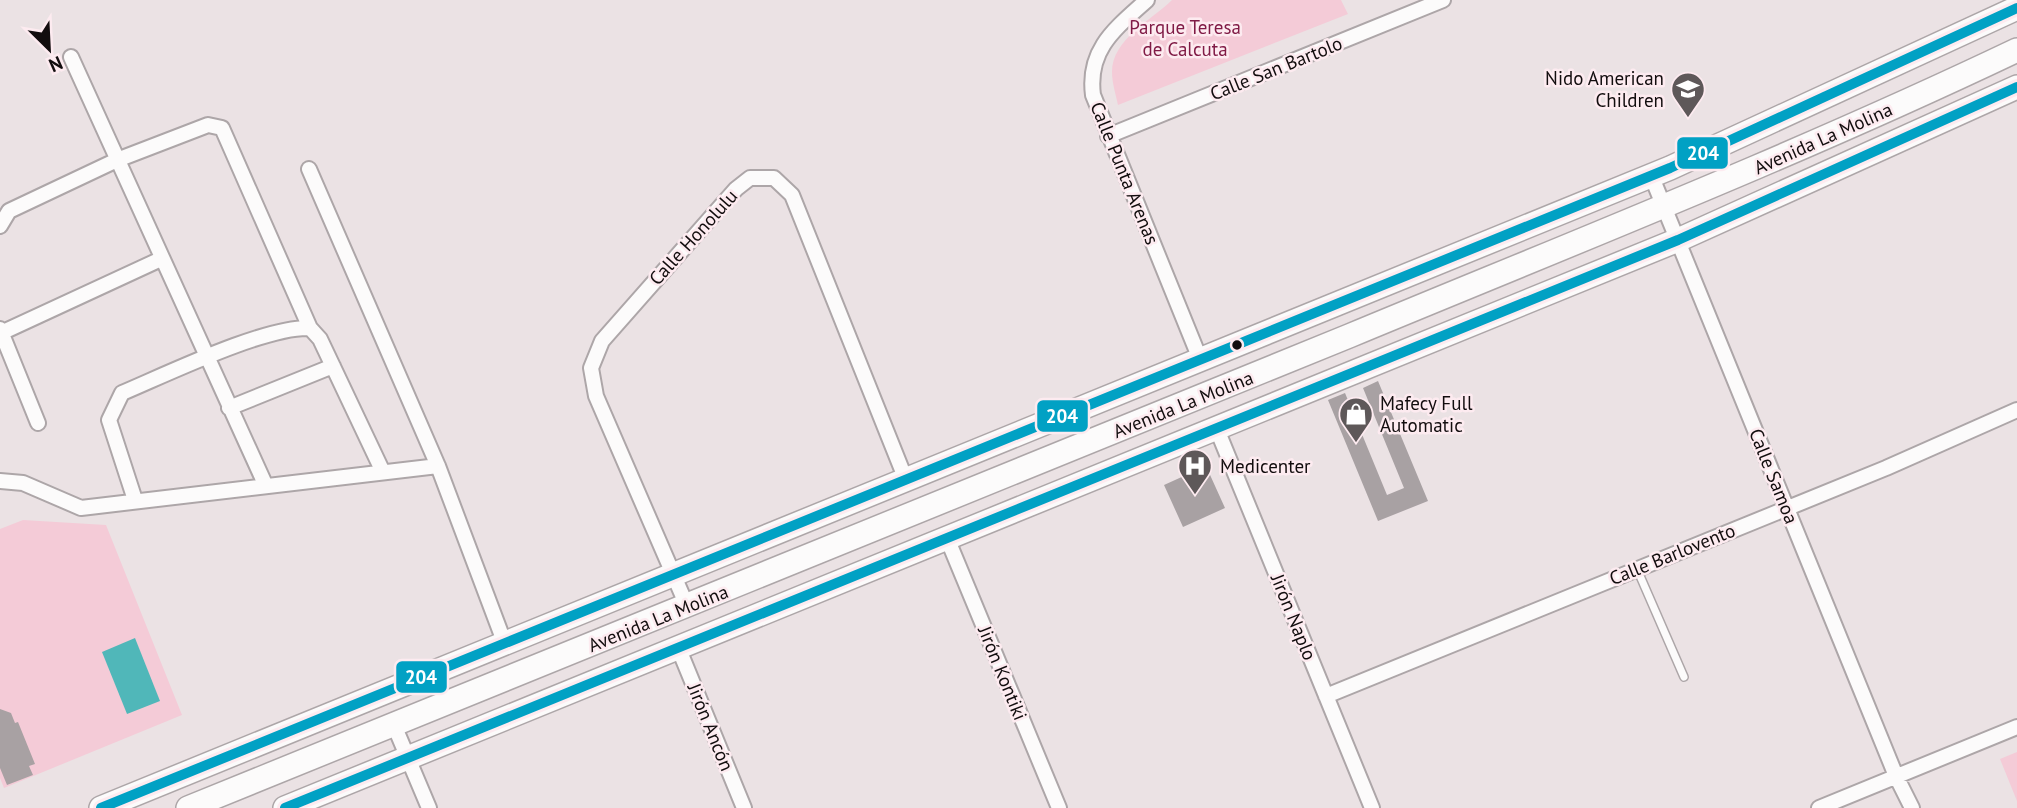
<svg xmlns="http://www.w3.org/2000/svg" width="2017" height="808" font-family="'PT Sans',sans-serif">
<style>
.green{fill:#f4cbd7}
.water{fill:#50b7b9}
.building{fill:#a8a1a3}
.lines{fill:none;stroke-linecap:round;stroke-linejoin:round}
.service-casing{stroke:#ada6a8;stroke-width:10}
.minor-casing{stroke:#ada6a8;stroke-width:18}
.primary-casing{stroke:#ada6a8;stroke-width:26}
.service{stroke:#fcfbfb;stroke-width:7}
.minor{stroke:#fcfbfb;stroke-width:14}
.primary{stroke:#fcfbfb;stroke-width:23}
.bus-1-casing{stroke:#fdebf0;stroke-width:16}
.bus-1{stroke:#01a1c4;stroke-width:10}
.bus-dot{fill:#120d0e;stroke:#fdebf0;stroke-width:2.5}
.labels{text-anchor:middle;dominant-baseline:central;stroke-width:5;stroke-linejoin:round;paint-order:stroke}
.park-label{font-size:19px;fill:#801b46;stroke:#fdebf0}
.street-label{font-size:19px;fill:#120d0e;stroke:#fdebf0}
.poi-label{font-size:19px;fill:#120d0e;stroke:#fdebf0;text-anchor:start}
.line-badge{stroke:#fdebf0;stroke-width:2.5}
.badge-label{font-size:19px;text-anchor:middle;font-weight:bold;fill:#fff}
</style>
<rect width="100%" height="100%" fill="#ebe2e4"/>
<path class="green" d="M1172,0h169l7,14 -230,91c-2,-10 -6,-22 -6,-33 0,-33 40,-52 60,-72z
M23,520l83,5 76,190 -178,73 -4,-10v-249z
M2017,752v49l-17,-42z"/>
<path class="water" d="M135,638l25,63 -33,13 -25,-62z"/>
<path class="building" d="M1378,381l50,120 -50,20 -50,-121 17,-7 42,102 17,-7 -41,-100z
M1206,466l19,42 -42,19 -19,-42z
M0,709l11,4 4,10 3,-1 17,42 -6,2 4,9 -26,10 -7,-17z"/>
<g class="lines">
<g class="service-casing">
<path id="service" d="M1637,569l47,108"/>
</g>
<g class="minor-casing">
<path id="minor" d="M1147,0c-31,28 -60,49 -54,95l107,264
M71,57l194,427
M1108,136l335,-136
M309,169l129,297 67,178
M1651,175l245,601 16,32
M0,226l9,-15 108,-51 91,-35 14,3 88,200
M0,329l38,94
M1,333l160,-74
M229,408l104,-42
M1216,427l156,381
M0,481l23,2 58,25 357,-42
M135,500l-26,-80 13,-27c45,-19 144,-67 188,-65l10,11 62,131
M947,538l112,270
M687,606l-91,-210 -5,-28 11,-27 134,-152 14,-11h24l18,17 114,285
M678,647l66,161
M1326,696l560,-228 131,-58
M394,725l35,83
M1819,808l198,-81"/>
</g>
<g class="primary-casing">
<path id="primary" d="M101,808l1569,-640 347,-160
M188,808c387,-157 775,-312 1161,-472 224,-93 450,-182 668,-286
M285,808l1393,-568 339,-153"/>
</g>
<use href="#service" class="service"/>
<use href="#minor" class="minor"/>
<use href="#primary" class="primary"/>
<g class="bus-1-casing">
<path id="bus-1" d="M101,808l1569,-640 347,-160
M285,808l1393,-568 339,-153"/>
</g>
<use href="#bus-1" class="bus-1"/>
</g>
<defs>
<g id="school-pin" transform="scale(1.75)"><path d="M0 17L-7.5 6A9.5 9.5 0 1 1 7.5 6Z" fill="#5e5859" stroke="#fdebf0"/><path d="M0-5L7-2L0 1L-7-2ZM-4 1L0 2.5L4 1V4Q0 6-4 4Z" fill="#fff"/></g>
<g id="shop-pin" transform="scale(1.75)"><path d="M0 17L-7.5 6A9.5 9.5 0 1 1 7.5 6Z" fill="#5e5859" stroke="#fdebf0"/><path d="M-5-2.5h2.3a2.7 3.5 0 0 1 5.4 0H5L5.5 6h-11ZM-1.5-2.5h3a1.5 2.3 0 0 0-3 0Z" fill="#fff"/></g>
<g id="hospital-pin" transform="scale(1.75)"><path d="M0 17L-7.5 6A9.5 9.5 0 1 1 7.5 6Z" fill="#5e5859" stroke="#fdebf0"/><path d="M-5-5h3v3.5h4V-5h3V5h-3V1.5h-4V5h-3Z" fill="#fff"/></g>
</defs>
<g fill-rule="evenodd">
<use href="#school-pin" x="1688" y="89"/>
<use href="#shop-pin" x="1356" y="414"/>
<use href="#hospital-pin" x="1195" y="466"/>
</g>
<circle class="bus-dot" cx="1237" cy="345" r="6"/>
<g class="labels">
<g class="park-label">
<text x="1185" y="27">Parque Teresa<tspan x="1185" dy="22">de Calcuta</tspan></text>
</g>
<g class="street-label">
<text transform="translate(1276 68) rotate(-22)">Calle San Bartolo</text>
<text transform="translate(1823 138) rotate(-24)">Avenida La Molina</text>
<text transform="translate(1125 173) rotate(68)">Calle Punta Arenas</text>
<text transform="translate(693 237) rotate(-48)">Calle Honolulu</text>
<text transform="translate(1183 404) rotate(-22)">Avenida La Molina</text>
<text transform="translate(1774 476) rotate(68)">Calle Samoa</text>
<text transform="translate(1672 554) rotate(-22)">Calle Barlovento</text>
<text transform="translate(1294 617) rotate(68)">Jirón Naplo</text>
<text transform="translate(658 618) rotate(-22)">Avenida La Molina</text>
<text transform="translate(1003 673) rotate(68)">Jirón Kontiki</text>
<text transform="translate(711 727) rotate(68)">Jirón Ancón</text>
</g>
<g class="poi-label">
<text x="1664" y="78" text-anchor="end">Nido American<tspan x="1664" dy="22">Children</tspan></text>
<text x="1380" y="403">Mafecy Full<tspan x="1380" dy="22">Automatic</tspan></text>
<text x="1220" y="466">Medicenter</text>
</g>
</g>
<g class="line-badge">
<rect x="1676" y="136" width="53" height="34" rx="7" fill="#01a1c4"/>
<rect x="1036" y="399" width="53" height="34" rx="7" fill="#01a1c4"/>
<rect x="395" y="660" width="53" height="34" rx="7" fill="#01a1c4"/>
</g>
<g class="badge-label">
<text x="1703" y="160">204</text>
<text x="1062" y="423">204</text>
<text x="421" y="684">204</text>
</g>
<g transform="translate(49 49) rotate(156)" stroke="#fdebf0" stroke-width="5" paint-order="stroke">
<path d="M0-5L12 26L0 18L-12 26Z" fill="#120d0e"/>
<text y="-10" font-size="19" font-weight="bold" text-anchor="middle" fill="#120d0e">N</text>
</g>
</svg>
